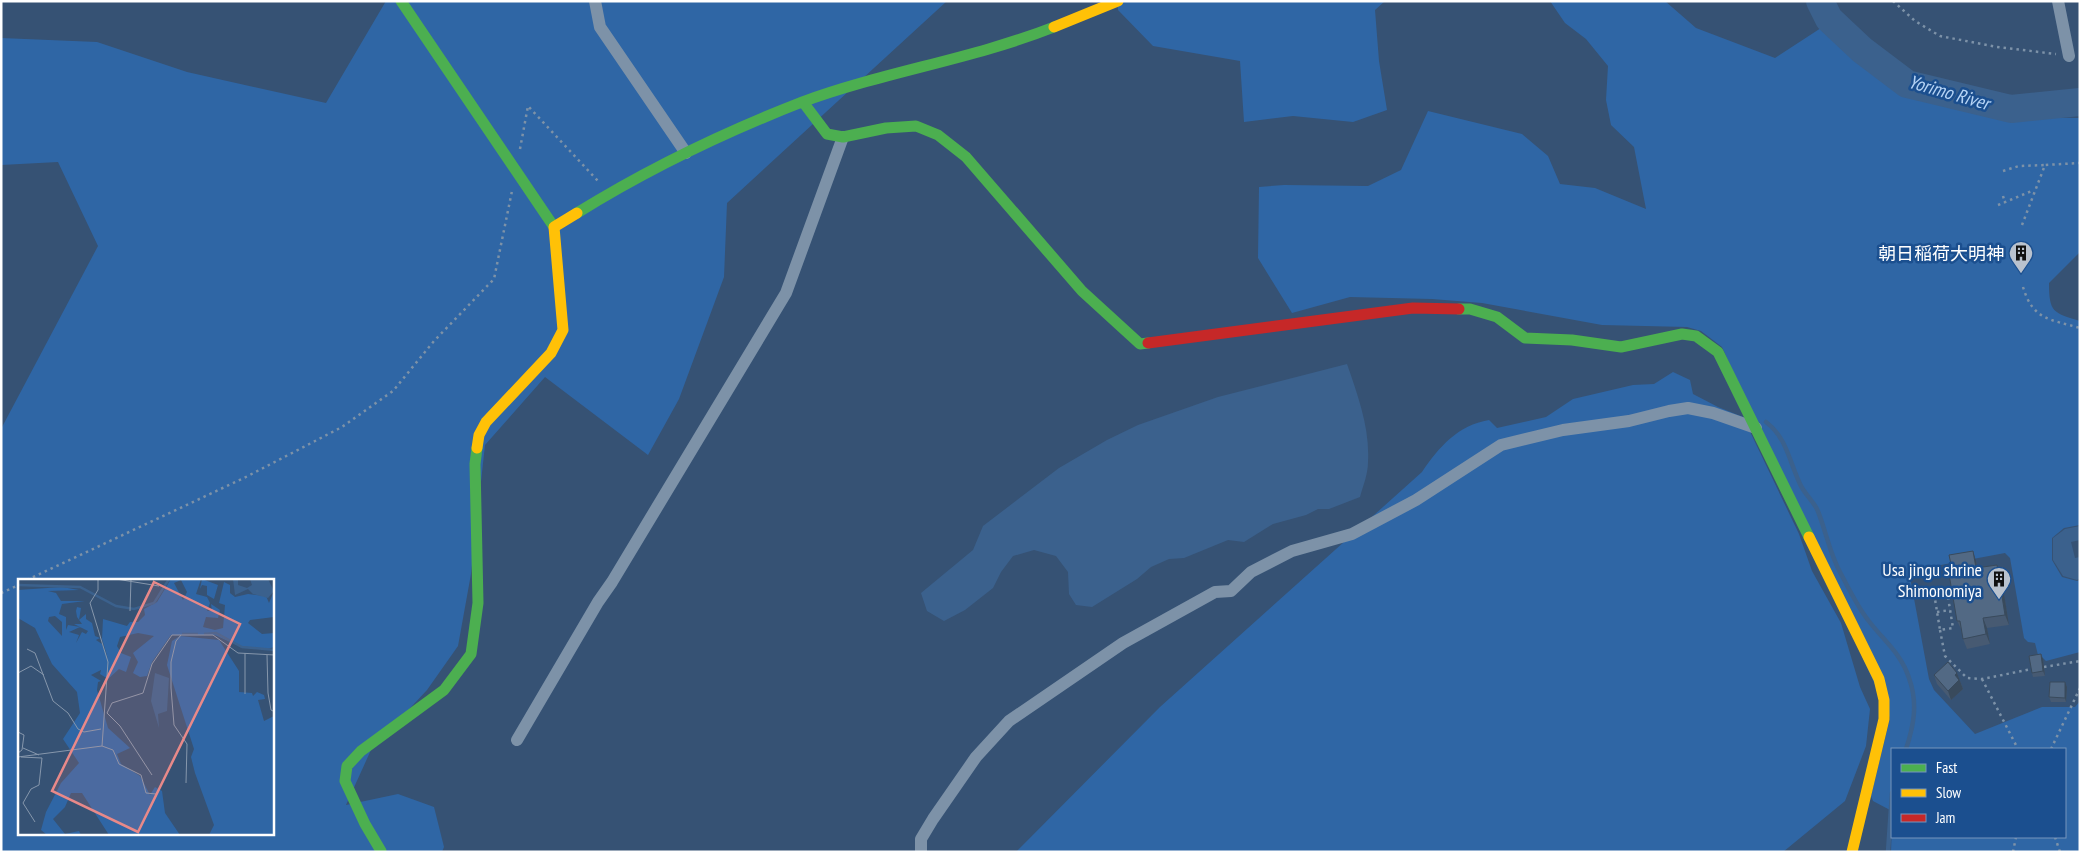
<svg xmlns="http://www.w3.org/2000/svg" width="2081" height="853" font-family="'PT Sans Narrow','Noto Sans JP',sans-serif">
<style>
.green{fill:#2f66a5;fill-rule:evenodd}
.water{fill:#3b618d}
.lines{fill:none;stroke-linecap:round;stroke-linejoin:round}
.stream{stroke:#3b618d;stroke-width:4.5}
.river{stroke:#3b618d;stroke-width:28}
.path{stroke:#7d92a8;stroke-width:2.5;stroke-dasharray:2.5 4;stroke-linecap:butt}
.street{stroke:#7d92a8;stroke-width:12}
.fast{stroke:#4caf50;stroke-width:11}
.slow{stroke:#ffc107;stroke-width:11}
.jam{stroke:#c62828;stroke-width:11}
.wall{fill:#475a72}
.shaded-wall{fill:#394a5c}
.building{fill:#526984;stroke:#394a5c}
.labels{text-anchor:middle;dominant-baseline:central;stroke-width:5;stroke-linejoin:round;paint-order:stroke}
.poi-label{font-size:18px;fill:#fff;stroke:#1b4f8f;text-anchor:end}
.water-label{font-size:19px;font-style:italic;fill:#b5d3f5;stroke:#1b4f8f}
.inset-river{fill:none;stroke:#3b618d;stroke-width:2.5}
.inset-road{fill:none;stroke:#8697ac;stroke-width:1}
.view{fill:#e88989;fill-opacity:0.15;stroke:#e88989;stroke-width:2.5}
.inset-edge{fill:none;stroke:#fff;stroke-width:2.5}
</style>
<rect width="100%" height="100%" fill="#365274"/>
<path class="green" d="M386,1h561l-220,202 -3,74 -45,122 -31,56 -103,-78 -60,68 -14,129 -13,72 -31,44 -56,60 -25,55 52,-11 36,13 10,40 -2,5h-441v-423l97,-183 -40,-84 -57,3v-127l96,4 90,30 139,31zM19,580h253v254h-253z
M1117,1h268l-10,9 4,51 8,49 -34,12 -60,-6 -49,6 -4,-61 -87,-15 -35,-36z
M1550,1h115l31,27 79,30 46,-30 55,45 34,21 18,6 74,17 78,1v134l-31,31c0,29 4,30 31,38v204l-16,3 -12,10v22l10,17 15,4 3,-1v72l-34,9 -3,-3 -4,1 -4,-16 -7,-1 -4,-4 -14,-80 -5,-5 -91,17 -4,7 19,102 5,11 41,44 67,-27h33l5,-6v151h-189l1,-29v14h173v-88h-173v65l-2,-4 -17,-9 -2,-5 19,-78 -168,-371 -21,-16 -14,-4 -85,-2 -120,-22 -50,-4 -82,-2 -58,16 -34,-55 1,-71 25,-2 84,1 33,-16 27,-59 94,23 26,22 12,28 35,4 51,21 -12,-62 -23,-22 -5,-25 2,-34 -22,-27 -21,-16z
M1673,372l17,8 3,14 25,13 25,10 56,117 13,37 29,52 19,64 10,22 -4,37 -21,55 -62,51h-767l144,-145 262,-235c17,-25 36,-47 67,-52l8,8 49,-11 27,-18 60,-14 21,-1z"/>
<path class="water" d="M1347,364c11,32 23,64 21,98 0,12 -5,24 -8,35l-31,12h-11l-12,6 -33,9 -29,18 -16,-2 -44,18 -15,1 -18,8 -14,12 -45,28 -16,-2 -7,-11 -1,-22 -12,-16 -22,-6 -21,6 -12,16 -8,16 -28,22 -21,11 -17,-10 -6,-18 52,-43 10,-24 76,-58 48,-28 31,-15 80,-28z
M2080,526v14l-9,2 4,16 5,-1v21l-3,2 -14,-4 -10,-16v-22l12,-9z"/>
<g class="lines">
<path class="stream" d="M1766,422c21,16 23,39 34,62 4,9 12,16 17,25 9,21 12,44 24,65 8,15 16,32 27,46 15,20 33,33 41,58 9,25 5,47 -3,71
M1888,852l4,-59"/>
<path class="river" d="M1820,1l9,18 33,31 45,34 104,25 69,-7"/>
<path class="path" d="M1893,1l22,20 25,15 57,11 59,7
M520,149l8,-43 70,75
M2003,171l16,-5 26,-1
M2003,196l2,7
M1998,205l36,-15
M2022,225l23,-60 35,-2
M2023,287c10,33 26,32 57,41
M27,580l217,-102 98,-51 51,-36 41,-50 60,-62 18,-88
M1947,591l6,37 -13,2 -6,-37z
M1,593l18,-8
M1937,612l13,-2
M1940,630l5,26 22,22 15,1 50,-10
M2044,667l36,-6
M1982,679l36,70
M2051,749l29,-61
M2055,837l5,15
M2013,852l3,-15"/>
<path class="street" d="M595,1l5,26 86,126
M2058,1l11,55
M517,740l81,-138 14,-20 174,-289 57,-156
M921,852v-13l12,-20 43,-62 33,-36 114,-78 92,-51 16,-1 20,-19 41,-21 60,-17 64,-34 85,-55 62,-15 66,-9 40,-10 19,-3 25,5 43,15"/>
<path class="fast" d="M401,1l153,226
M803,102l24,32 16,3 43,-9 30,-2 22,9 28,22 116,134 58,53 8,-1
M577,213c71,-44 148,-81 225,-111 81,-30 171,-43 252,-75
M1459,309h11l27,8 28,21 47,2 49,7 61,-13 14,2 22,16 91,185
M381,851l-16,-27 -20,-43 2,-15 14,-15 83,-61 27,-36 7,-51 -3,-139 2,-16"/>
<path class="slow" d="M1054,27l64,-26
M477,448l2,-13 7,-13 65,-69 12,-23 -9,-103 23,-14
M1809,537l70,142 5,21v19l-32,133"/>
<path class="jam" d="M1148,343l265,-35 46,1"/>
</g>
<path class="wall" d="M1976,561l2,7 19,-3 4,10 8,50 -22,3 3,16 -23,5 -4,-10 -1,-8 -5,-10z
M2041,654l2,5 2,17 -12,1 -1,-4z
M1957,673l6,16 -12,11 -14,-16 -3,-9z
M2065,682l2,5 -1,15h-15l-2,-5z"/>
<path class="shaded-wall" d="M1973,551l3,10 3,17 -3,-10z
M1997,565l4,10 8,50 -4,-10z
M1983,618l4,10 3,16 -4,-10z
M2041,654l2,5 2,17 -2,-5z
M1957,673l6,16 -12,11 -3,-9 7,-16z
M2065,682l2,5 -1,15 -1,-4z"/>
<path class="building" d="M1973,551l3,17 21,-3 8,50 -22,3 3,16 -23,5 -3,-18h-3l-8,-47 4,-1 -4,-18z
M2041,654l2,17 -11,2 -3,-17z
M1948,662l9,11 -2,2 4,5 -11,11 -14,-16z
M2050,682h15v16l-16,-1z"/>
<defs>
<g id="building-pin" transform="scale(1.25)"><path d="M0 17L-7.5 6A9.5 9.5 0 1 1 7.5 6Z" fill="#b9c2ce" stroke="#1b4f8f"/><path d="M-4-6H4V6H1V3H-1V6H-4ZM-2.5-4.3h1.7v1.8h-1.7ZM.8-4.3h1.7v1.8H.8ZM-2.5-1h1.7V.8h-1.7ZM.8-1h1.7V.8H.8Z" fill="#111"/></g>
</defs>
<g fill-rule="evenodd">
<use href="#building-pin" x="2021" y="253"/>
<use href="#building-pin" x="1999" y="579"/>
</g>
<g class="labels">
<g class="poi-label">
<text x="2004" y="253">朝日稲荷大明神</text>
<text x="1982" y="569">Usa jingu shrine<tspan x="1982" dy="21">Shimonomiya</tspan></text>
</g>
<g class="water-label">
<text transform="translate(1949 92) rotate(16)">Yorimo River</text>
</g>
</g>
<g transform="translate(18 579)">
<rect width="256" height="256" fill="#365274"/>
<path d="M153,0h30l-5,15 11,3 3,6 -3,8h5l-1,-7 9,6 -2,8 -12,-1 -3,10 12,3 8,-2 2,-23 -6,-2 5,-21 6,3v8l5,4 13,-3 18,2 3,7 5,-12v26l-24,3 -2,3 14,11 12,-1v14l-6,2 6,1 -33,-3 -26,-12h-44l-19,27 -5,14 -7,1 -7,-4 5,-11 -5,-9 21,-17 -16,-3 -18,4 -3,9 4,7 10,4 -5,15 -7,-3 -11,10 -8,-5 1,-4 -10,5 10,6 -3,1 -1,8 11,38 22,20 -13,6 4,10 19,12 10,19 5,-8 7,4 3,22 15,22h-71l-27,-42h-11l-6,14 -12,12 12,15 14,-3 2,4h-34l-6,-5 5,-18 15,-29 18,-20 -16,-24 17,-26 -3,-21 -25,-28 -17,-36 -17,-10v-28l44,-3 17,3 -31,1 8,2 5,8h24l-23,3 -3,10 7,3v13l2,-5 12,2 -11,5 10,3 -3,8 6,-11 4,2 2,-3 -14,-7h8l-5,-7 -1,-6 1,-4 4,1 -2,12 7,-6v5l6,4 3,13 5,2 -4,2 6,4 6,15 -6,-20 1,-20 24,7 3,-4h8l7,-7 -1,-6 13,-7zM163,1l6,12 -4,8 -9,-17zM37,37l7,6v14l-14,-15 1,-4zM184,0l16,6 -4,14 -7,-4v-9l-5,-1 -2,4zM162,57l39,4 20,31v21l13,1 1,3 4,-4 7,3 1,4 -7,1 6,21 10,-5v119h-65l5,-10 -19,-52 -4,-16 3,-8 -27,-84 5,-24z" fill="#2f66a5" fill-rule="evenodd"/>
<path d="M215,0l5,1v5l9,3 5,-3 -2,-6h18l6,12 -6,7 -15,-4 -5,-5 -13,6zM137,94l14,5 -2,33 -9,3 1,14 -8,-27z" fill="#3b618d"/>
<path class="inset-river" d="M0,6l62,2 36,19 18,3 20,-6 15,-24M164,55h16M186,55l12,-1 26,14 33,3"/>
<path class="inset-road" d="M80,0v11l-8,13 18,59 -6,84 11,4 6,14 22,11 5,18 10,1M98,0l43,7M112,32l1,-32M163,56l-5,6 -5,21v26l3,37 13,19 -1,39M9,70l8,4 18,48 15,12 10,16 6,3 17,-3M227,74v41M249,76l1,38 3,17 4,2M0,94l13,-7 13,9M89,134l5,-10 31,-10 9,-29 20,-29h41l25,18 37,2M89,134l13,13 32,49M0,153l6,3 -2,15 -4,3M5,169l16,7M0,178l84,-11M3,178l21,1 -3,27 -8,4 -8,14 12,19"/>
<path class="view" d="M136,3l86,42 -102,208 -86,-41z"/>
<rect width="256" height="256" class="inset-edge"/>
</g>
<rect width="2081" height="853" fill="none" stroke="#ffffff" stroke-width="5"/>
<rect x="1891" y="748" width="175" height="90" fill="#1b4f8f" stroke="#7695bc"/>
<rect x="1901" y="764" width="25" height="8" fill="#4caf50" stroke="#7695bc"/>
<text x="1936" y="773" font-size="15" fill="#ffffff">Fast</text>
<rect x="1901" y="789" width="25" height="8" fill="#ffc107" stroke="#7695bc"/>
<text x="1936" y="798" font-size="15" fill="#ffffff">Slow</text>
<rect x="1901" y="814" width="25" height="8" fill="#c62828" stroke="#7695bc"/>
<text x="1936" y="823" font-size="15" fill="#ffffff">Jam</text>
</svg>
